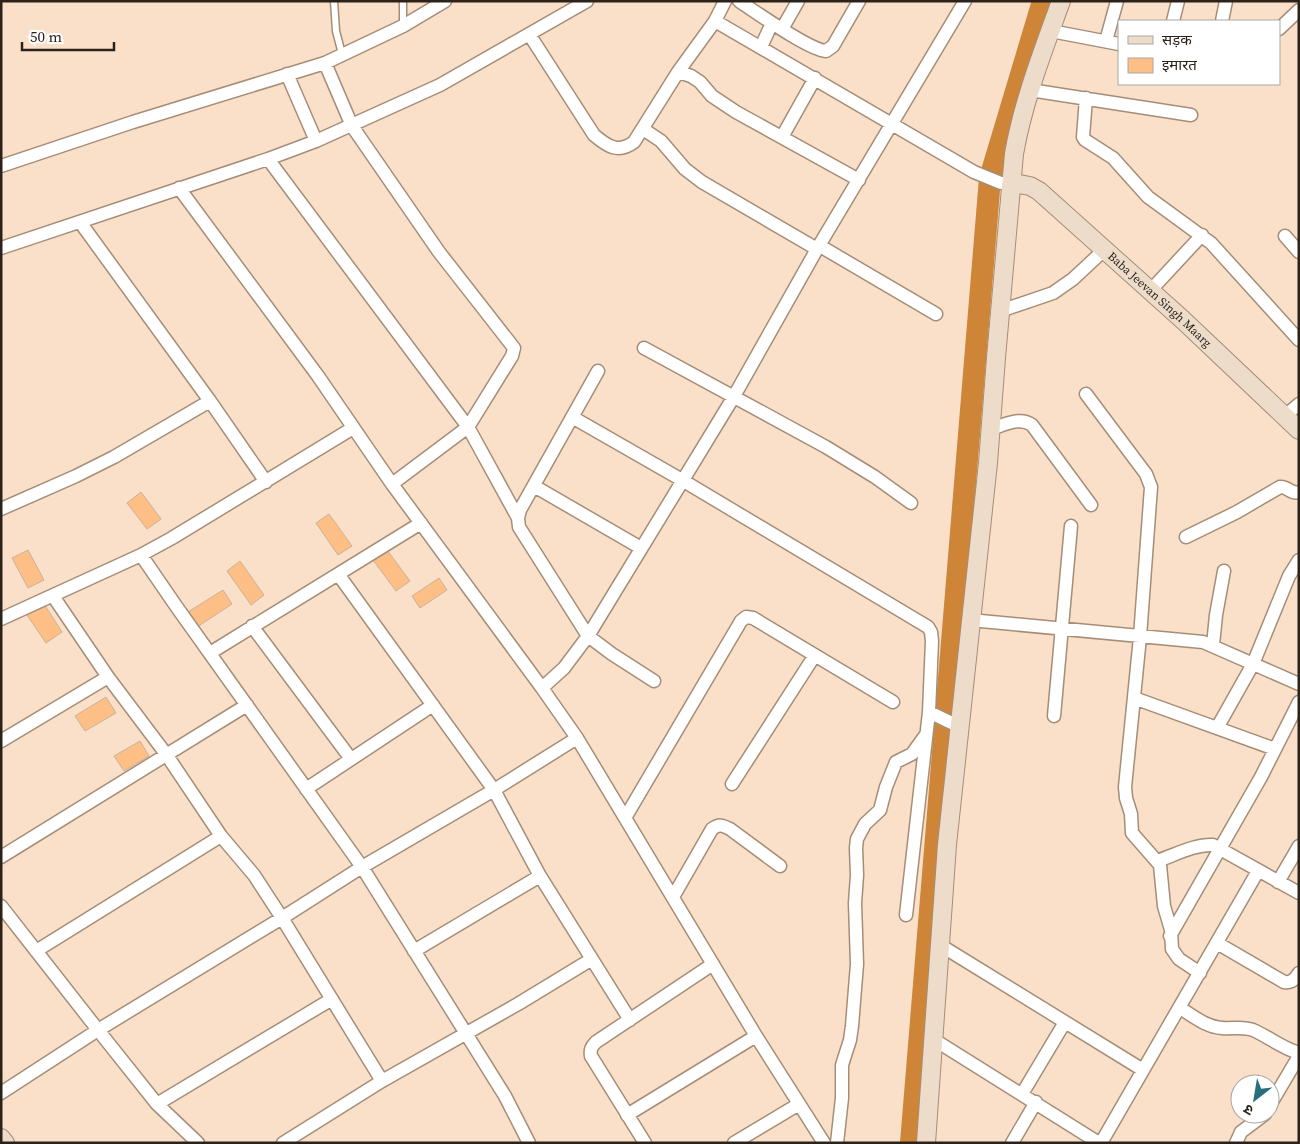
<svg xmlns="http://www.w3.org/2000/svg" width="1300" height="1144" font-family="'Source Serif 4','Noto Sans Devanagari',serif">
<style>
.lines{fill:none;stroke-linecap:round;stroke-linejoin:round}
.river{stroke:#cf8537;stroke-width:22}
.building{fill:#fdbf85;stroke:#cab19a}
.lane-casing{stroke:#a58d77;stroke-width:9}
.street-casing{stroke:#a58d77;stroke-width:15}
.secondary-casing{stroke:#a58d77;stroke-width:20}
.lane{stroke:#fff;stroke-width:6}
.street{stroke:#fff;stroke-width:12}
.secondary{stroke:#eedccb;stroke-width:18}
.labels{text-anchor:middle;dominant-baseline:central;stroke-width:4;stroke-linejoin:round;paint-order:stroke}
.street-label{font-size:12px;fill:#2b2219;stroke:#fff}
</style>
<rect width="100%" height="100%" fill="#fae0c9"/>
<g class="lines">
<path class="river" d="M911,1143l79,-965 53,-177"/>
</g>
<path class="building" d="M141,492l20,27 -14,10 -20,-26z
M329,514l23,32 -14,9 -22,-32z
M28,550l16,30 -16,8 -16,-30z
M387,550l23,31 -14,10 -23,-31z
M240,561l24,34 -13,10 -24,-34z
M439,578l8,12 -27,18 -8,-12z
M223,590l9,14 -35,23 -9,-15z
M44,604l18,28 -16,11 -19,-28z
M106,697l10,16 -31,18 -10,-15z
M140,741l9,15 -25,15 -10,-15z"/>
<g class="lines">
<g class="lane-casing">
<path id="lane" d="M334,1l2,30 6,23
M403,1v24"/>
</g>
<g class="street-casing">
<path id="street" d="M739,1c17,11 70,49 87,50l7,-5 26,-45
M715,21l259,151 27,11h12
M1173,21l5,-20
M1222,21l4,-20
M782,29l16,-28
M1279,29l20,-19
M1051,31l68,13
M529,34l65,101c13,11 24,19 40,7l44,-70 37,-51 10,-20
M1106,41l11,-40
M761,47l11,-24
M325,63l27,63 87,126 75,96 -2,8 -44,71 -76,57
M678,72l13,4 9,6 12,14 24,16 123,68
M287,74l29,67
M1030,90l161,25
M1086,98l-3,39 2,3 28,18 35,39 63,46 88,97
M643,129l18,12 24,28 17,13 115,67
M782,137l33,-59
M268,159l200,268 50,91
M1,166l132,-44 192,-59 78,-37 42,-25
M80,222l130,179 56,81
M1285,236l14,16
M820,246l116,68
M1,248l267,-89 48,-18 124,-56 147,-84
M1150,291l52,-56
M1000,311l53,-18 20,-14 31,-29
M644,348l182,99 49,30 36,26
M598,371l-78,139 -2,8 1,9 69,109 24,18 42,27
M1086,394l60,80 5,13 -11,150 -15,150 1,11 5,16 1,19 28,32 4,41 7,24 1,19 7,10 21,14
M1285,416l14,-12
M572,417l110,63 246,147 3,5 1,9 -3,71 -23,203
M991,429c13,-4 29,-13 41,-4l59,80
M534,486l107,62
M1,509l75,-33 38,-19 96,-56
M1186,537l51,-25 43,-25c8,-1 11,8 19,5
M141,555l35,51 186,261 143,229 24,47
M338,574l156,216 46,86 90,144
M53,596l55,81 58,77 55,82 33,39 28,43 100,163
M1,619l140,-64 31,-17 181,-110
M970,620l233,22 96,42
M252,626l99,133
M1213,645l3,-30 8,-44
M210,653l211,-130
M542,688l22,-20 24,-32 145,-238 84,-149 148,-248
M1134,698l141,51
M929,712l31,15
M1054,716l17,-190
M1217,728l36,-64 36,-88 10,-16
M577,738l179,298 68,107
M1,741l107,-64
M732,784l83,-129
M306,789l127,-84
M625,818l116,-197 5,-4 7,1 140,84
M1,857l246,-152
M1157,861c18,-6 38,-17 56,-16l86,48
M1278,882l21,-36
M673,897l39,-68c7,-5 10,-4 18,0l50,37
M1,906l97,124 59,74 41,39
M1170,936l91,-159 38,-75
M1217,943l67,39c8,1 11,-3 15,-9
M940,945l203,125
M36,951l185,-115
M414,951l126,-75
M1180,1008c13,8 26,19 42,20 11,1 21,-2 31,2 16,7 29,18 46,23
M933,1039l166,104
M1,1093l97,-63 184,-112 80,-51 132,-77 83,-52 -35,-50 -150,-204 -74,-108 -139,-188
M1022,1094l43,-72
M157,1104l175,-105
M1270,1105l29,-49
M627,1115l129,-79
M283,1143l99,-62 136,-77 74,-45
M645,1143l-54,-87c-1,-6 0,-9 5,-14l117,-78
M734,1143l65,-39
M837,1143l5,-45v-33l8,-25 2,-14 5,-62 -2,-61 2,-28 -1,-27 1,-9 8,-15 15,-14 6,-23 10,-25 16,-8 13,-18
M1012,1143l24,-41
M1101,1143l157,-272
M1236,1143l5,-11 24,-18"/>
</g>
<g class="secondary-casing">
<g id="secondary">
<path id="s1" d="M1013,183l17,3 9,5 144,129 116,110"/>
<path d="M1,1138l4,5"/>
<path d="M926,1143l21,-298 41,-382 8,-105 18,-204c9,-52 29,-103 47,-153"/>
</g>
</g>
<use href="#lane" class="lane"/>
<use href="#street" class="street"/>
<use href="#secondary" class="secondary"/>
</g>
<g class="labels">
<g class="street-label">
<text stroke="none"><textPath href="#s1" startOffset="190">Baba Jeevan Singh Maarg</textPath></text>
</g>
</g>
<rect width="1300" height="1144" fill="none" stroke="#2b2219" stroke-width="5"/>
<rect x="1118" y="20" width="162" height="65" fill="#ffffff" stroke="#aaa7a3"/>
<rect x="1128" y="36" width="25" height="8" fill="#eedccb" stroke="#aaa7a3"/>
<text x="1162" y="45" font-size="15" fill="#2b2219">सड़क</text>
<rect x="1128" y="58" width="25" height="15" fill="#fdbf85" stroke="#aaa7a3"/>
<text x="1162" y="70" font-size="15" fill="#2b2219">इमारत</text>
<g transform="translate(1255 1099) rotate(211)"><circle r="24" fill="#ffffff" stroke="#aaa7a3"/>
<path d="M0-4L9 19L0 12L-9 19Z" fill="#286e7d"/>
<text y="-8" font-size="14" font-weight="bold" text-anchor="middle" fill="#2b2219">उ</text>
</g>
<path d="M22 42v8h92v-8" fill="none" stroke="#2b2219" stroke-width="2.5"/>
<text x="30" y="42" font-size="15" fill="#2b2219" stroke="#ffffff" stroke-width="4" paint-order="stroke">50 m</text>
</svg>
